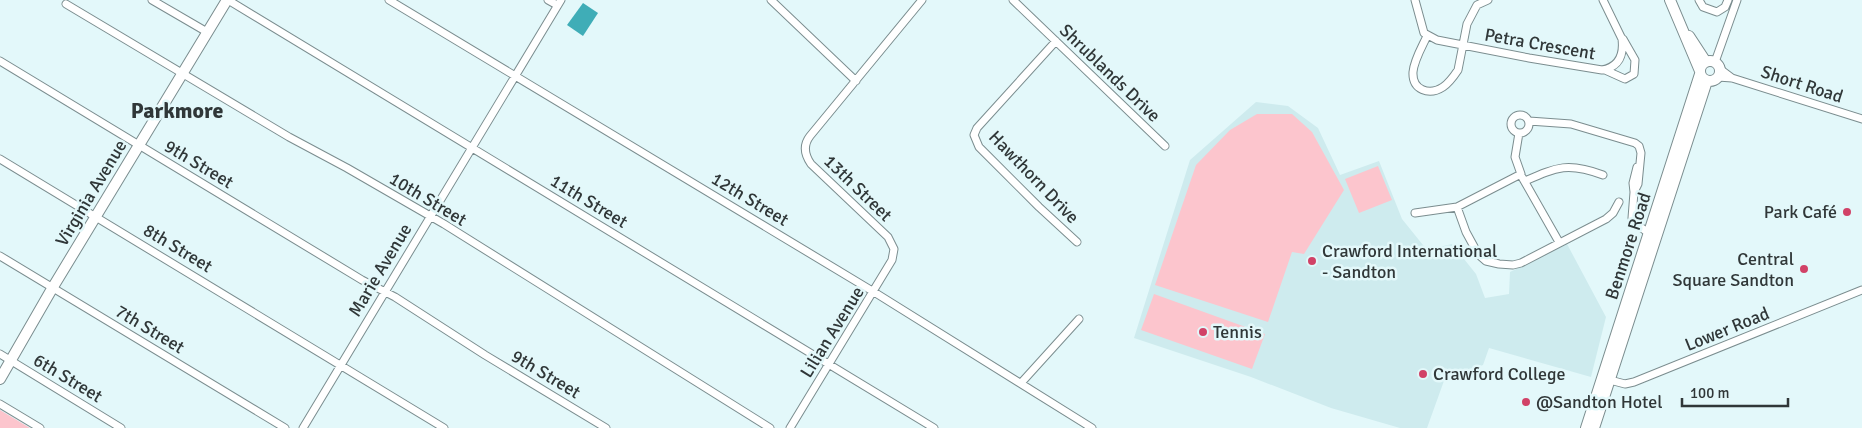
<svg xmlns="http://www.w3.org/2000/svg" width="1862" height="428" font-family="Signika,sans-serif">
<style>
.built{fill:#ceebee}
.green{fill:#fcc5cd}
.water{fill:#3fadb7}
.lines{fill:none;stroke-linecap:round;stroke-linejoin:round}
.street-casing{stroke:#7b8d8f;stroke-width:9}
.secondary-casing{stroke:#7b8d8f;stroke-width:12}
.street{stroke:#fff;stroke-width:7}
.secondary{stroke:#fff;stroke-width:10}
.poi-dot{fill:#d14267;stroke:#e3f8fa;stroke-width:2}
.labels{text-anchor:middle;dominant-baseline:central;stroke-width:5;stroke-linejoin:round;paint-order:stroke}
.street-label{font-size:18px;fill:#303738;stroke:#e3f8fa}
.poi-label{font-size:18px;fill:#303738;stroke:#e3f8fa;text-anchor:start}
.district-label{font-size:22px;font-weight:bold;fill:#303738;stroke:#e3f8fa}
</style>
<rect width="100%" height="100%" fill="#e3f8fa"/>
<path class="built" d="M1256,102l32,4 30,22 22,47 39,-14 23,58 25,31 25,-6 24,30 9,24 24,-4 1,-22 57,-28 39,73 -15,60 -102,-29 -6,17 -38,13 -18,50h-27l-69,-20 -80,-31 -117,-39 56,-178z"/>
<path class="green" d="M1257,114h35l20,18 32,58 -40,64 -12,-2 -24,70 -113,-37 41,-120 34,-35z
M1378,166l14,34 -33,13 -14,-34z
M1154,294l111,40 -13,35 -111,-39z
M0,410l30,18h-30z"/>
<path class="water" d="M583,3l15,10 -15,23 -16,-11z"/>
<g class="lines">
<g class="street-casing">
<path id="street" d="M152,0l55,32
M228,0l706,428
M389,0l485,292 218,136
M548,0l9,5
M771,0l85,81
M1013,0l152,146
M1415,0l9,33 13,7 92,18 73,12c17,-3 22,-15 20,-31l-19,-39
M1699,0l4,7 14,5 8,-5 3,-7
M66,4l223,133 58,31 97,56 326,204
M1427,36c-5,11 -13,24 -14,36 -1,18 16,24 30,15 6,-4 11,-11 15,-17l9,-46 10,-19 11,-5
M1056,41l-79,87 -3,7 5,12 60,60 38,35
M0,61l362,219 33,17 90,58 121,73
M1715,62l22,-62
M1720,69l12,9
M1605,70l20,9 9,-5 1,-14 -12,-21
M1718,77l14,1 130,41
M1511 124a9 9 0 1 1 18 0a9 9 0 1 1-18 0Z
M1529,121l42,3 64,19 4,3 2,7 -3,31 -4,8 -2,26 8,9 12,8
M0,159l444,269
M1522,177l37,65
M1525,181c32,-14 43,-19 78,-6
M1634,192l-1,-9 4,-16
M1457,207l9,25 12,22 8,7 13,3 14,1 8,-2 85,-44 7,-6 6,-11
M1415,213l42,-6 64,-33 -6,-17 4,-24
M0,256l285,172
M0,354l121,74
M1606,379l19,5 9,-2 228,-92
M1021,383l58,-64
M0,404l40,24
M303,428l258,-428
M790,428l102,-168 2,-11 -6,-12 -77,-73c-7,-10 -8,-19 -1,-28l112,-136"/>
</g>
<g class="secondary-casing">
<path id="secondary" d="M1670,0l30,71
M1689,36l17,26
M1700 71a10 10 0 1 1 20 0a10 10 0 1 1-20 0Z
M0,379l53,-92 174,-287
M1586,428l114,-354
M1594,428l113,-347"/>
</g>
<use href="#street" class="street"/>
<use href="#secondary" class="secondary"/>
</g>
<g class="poi-dot">
<circle cx="1847" cy="212" r="5"/>
<circle cx="1312" cy="261" r="5"/>
<circle cx="1804" cy="269" r="5"/>
<circle cx="1203" cy="332" r="5"/>
<circle cx="1423" cy="374" r="5"/>
<circle cx="1526" cy="402" r="5"/>
</g>
<g class="labels">
<g class="street-label">
<text transform="translate(1540 44) rotate(10)">Petra Crescent</text>
<text transform="translate(1110 73) rotate(44)">Shrublands Drive</text>
<text transform="translate(1802 84) rotate(18)">Short Road</text>
<text transform="translate(199 164) rotate(31)">9th Street</text>
<text transform="translate(1034 177) rotate(46)">Hawthorn Drive</text>
<text transform="translate(858 188) rotate(44)">13th Street</text>
<text transform="translate(91 193) rotate(-59)">Virginia Avenue</text>
<text transform="translate(428 199) rotate(31)">10th Street</text>
<text transform="translate(750 199) rotate(31)">12th Street</text>
<text transform="translate(589 201) rotate(31)">11th Street</text>
<text transform="translate(1628 246) rotate(-72)">Benmore Road</text>
<text transform="translate(178 248) rotate(31)">8th Street</text>
<text transform="translate(380 270) rotate(-59)">Marie Avenue</text>
<text transform="translate(150 329) rotate(31)">7th Street</text>
<text transform="translate(1727 329) rotate(-22)">Lower Road</text>
<text transform="translate(832 332) rotate(-58)">Lilian Avenue</text>
<text transform="translate(546 374) rotate(31)">9th Street</text>
<text transform="translate(68 378) rotate(31)">6th Street</text>
</g>
<g class="poi-label">
<text x="1837" y="212" text-anchor="end">Park Café</text>
<text x="1322" y="251">Crawford International<tspan x="1322" dy="21">- Sandton</tspan></text>
<text x="1794" y="259" text-anchor="end">Central<tspan x="1794" dy="21">Square Sandton</tspan></text>
<text x="1213" y="332">Tennis</text>
<text x="1433" y="374">Crawford College</text>
<text x="1536" y="402">@Sandton Hotel</text>
</g>
<g class="district-label">
<text x="177" y="110">Parkmore</text>
</g>
</g>
<path d="M1682 398v8h106v-8" fill="none" stroke="#303738" stroke-width="2.5"/>
<text x="1690" y="398" font-size="15" fill="#303738" stroke="#e3f8fa" stroke-width="4" paint-order="stroke">100 m</text>
</svg>
